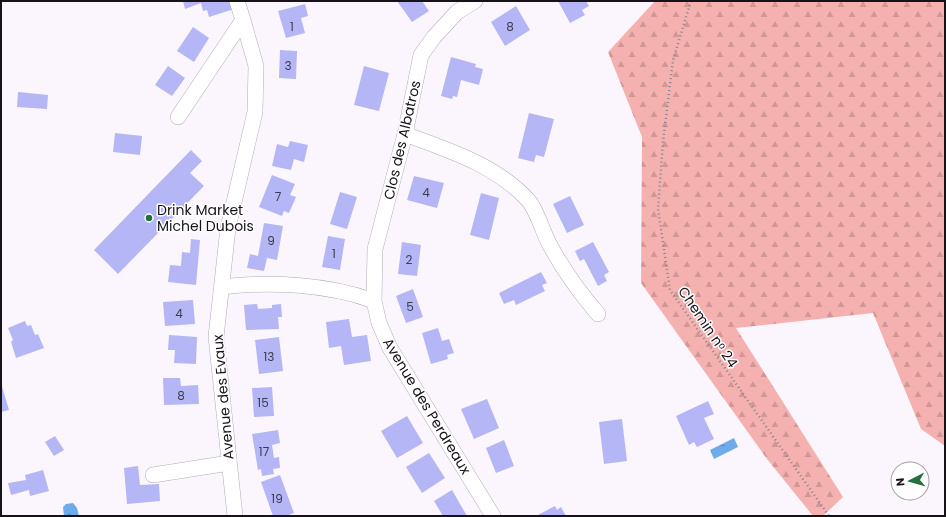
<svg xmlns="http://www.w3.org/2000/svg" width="946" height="517" font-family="Poppins,sans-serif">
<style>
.forest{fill:url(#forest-firs)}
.water{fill:url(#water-ripples)}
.building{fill:#b4b6f5}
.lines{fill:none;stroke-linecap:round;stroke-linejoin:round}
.minor-casing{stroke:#b6aabb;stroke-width:16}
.path{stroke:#88848a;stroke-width:2.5;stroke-dasharray:1 3;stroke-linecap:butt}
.minor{stroke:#fff;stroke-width:15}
.poi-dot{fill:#23703f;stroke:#fff;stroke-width:1.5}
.labels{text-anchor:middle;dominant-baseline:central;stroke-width:3;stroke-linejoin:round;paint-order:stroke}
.number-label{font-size:12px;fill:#3e3b4f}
.street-label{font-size:14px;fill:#161218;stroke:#fff}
.poi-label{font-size:14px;fill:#161218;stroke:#fff;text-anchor:start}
</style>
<defs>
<pattern id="forest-firs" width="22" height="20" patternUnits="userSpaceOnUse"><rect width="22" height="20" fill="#f5b1af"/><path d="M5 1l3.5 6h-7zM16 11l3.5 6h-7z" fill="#d19796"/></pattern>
<pattern id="water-ripples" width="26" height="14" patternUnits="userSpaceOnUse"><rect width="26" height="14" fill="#6eabea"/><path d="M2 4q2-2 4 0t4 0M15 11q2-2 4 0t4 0" fill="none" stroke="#598abd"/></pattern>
</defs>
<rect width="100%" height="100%" fill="#fbf6fd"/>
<path class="forest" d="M655,1h290v445l-24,-17 -48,-116 -137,15 107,169 -20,19h-10l-46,-57 -126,-176 1,-146 -34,-85z"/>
<path class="water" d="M734,438l4,9 -24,12 -4,-9z
M73,503l4,5 2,8h-15l-1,-9 3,-3z"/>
<path class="building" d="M183,1h52l2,7 -28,9 -2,-7 -4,1 -2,-8 -16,6z
M397,1h25l7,10 -17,11z
M558,1h28l3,5 -7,4 3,5 -15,8z
M305,4l3,12 -7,2 4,15 -19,5 -8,-27z
M516,6l14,24 -25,16 -14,-24z
M193,27l16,11 -15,24 -17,-11z
M280,50l17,1 -1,28 -17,-1z
M451,57l25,7 -1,3 8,2 -4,16 -18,-5 -4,17 -4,-1 -1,3 -11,-3z
M168,66l17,12 -13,18 -17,-11z
M364,66l25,7 -10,38 -25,-6z
M18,92l30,3 -1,14 -30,-2z
M529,113l25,6 -10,38 -8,-2 -2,7 -16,-4z
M115,133l27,3 -2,19 -27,-3z
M290,141l18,4 -4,17 -10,-3 -3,11 -19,-4 5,-22 11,3z
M191,150l11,11 -12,12 14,13 -86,88 -24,-24z
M272,175l23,9 -5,11 6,2 -7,16 -5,-2 -2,5 -23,-9z
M414,176l30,7 -7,25 -30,-8z
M340,192l17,5 -10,32 -17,-5z
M481,193l18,5 -10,42 -19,-5z
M570,196l14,29 -17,8 -14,-29z
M264,223l19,3 -6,34 -10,-2 -3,13 -17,-3 3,-14 8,2z
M328,236l17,3 -5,31 -18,-3z
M191,239l9,1 -4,45 -28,-3 2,-17 11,1 1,-14 8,1z
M402,242l19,3 -4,31 -19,-2z
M593,242l16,30 -5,3 3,6 -9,5 -14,-27 -4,2 -5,-10z
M541,272l6,11 -5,2 3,6 -29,14 -2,-5 -10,4 -5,-11z
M413,289l10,28 -17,6 -10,-27z
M193,300l2,24 -30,2 -2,-24z
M257,304l1,5 14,-1v-3l9,-1 1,13h-4l1,12 -33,1 -2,-25z
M349,319l3,18 15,-2 4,26 -27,4 -3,-19 -12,2 -3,-26z
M25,321l2,5 4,-1 4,10 3,-1 6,14 -28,10 -5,-16 2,-2 -5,-12z
M438,328l4,13 7,-2 5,14 -7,2 1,4 -17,5 -9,-31z
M169,335l28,2 -1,27 -22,-1 1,-13h-7z
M279,337l4,34 -24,3 -4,-34z
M163,378h17l1,8 17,-1 1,19 -35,1z
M1,383l8,27 -8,2z
M272,387l2,29 -20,1 -2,-29z
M487,399l12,29 -25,11 -13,-30z
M708,401l6,13 -10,4 10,21 -17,8 -3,-5 -5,3 -13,-29z
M407,416l16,27 -26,15 -16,-27z
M622,419l5,42 -23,3 -5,-42z
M278,430l2,13 -8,2 2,13 5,-1 1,11 -7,1 1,5 -12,2 -1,-7 -3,1 -6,-36z
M55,436l9,14 -10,6 -9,-14z
M504,440l10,26 -18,7 -10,-25z
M429,453l16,25 -23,15 -16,-26z
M138,466l2,19 19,-1 1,17 -33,3 -3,-36z
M43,470l6,21 -19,5 -1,-6 -18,5 -3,-12 18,-3 -1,-5z
M280,475l14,38 -8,3h-13l-12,-34z
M452,490l15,26h-24l-9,-15z
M555,506l2,4 4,-3 5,9h-30z"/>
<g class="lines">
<g class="minor-casing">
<path id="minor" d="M178,117l65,-97 -6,-19
M405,134c43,16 91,31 123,66 10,11 15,34 23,47 13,24 29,46 47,67
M221,287c49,-6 107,-3 153,14l5,22 11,25 103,168
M374,301l1,-52 30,-115 16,-79 13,-18 23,-25 18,-11
M153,475l76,-12
M235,516l-19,-179 12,-109 27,-116 1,-46 -13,-46"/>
</g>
<path class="path" d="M691,1l-18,59 -10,82 -5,67 12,81 159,226"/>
<use href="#minor" class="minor"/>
</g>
<circle class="poi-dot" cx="149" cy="218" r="4"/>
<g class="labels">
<g class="number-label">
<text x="292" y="26">1</text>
<text x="510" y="26">8</text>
<text x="288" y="65">3</text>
<text x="426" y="192">4</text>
<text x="278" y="196">7</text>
<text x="271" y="240">9</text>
<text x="334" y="253">1</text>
<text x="409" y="259">2</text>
<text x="410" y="306">5</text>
<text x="179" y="313">4</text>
<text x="269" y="356">13</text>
<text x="181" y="395">8</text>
<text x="263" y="402">15</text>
<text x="264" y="451">17</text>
<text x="277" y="498">19</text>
</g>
<g class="street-label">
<text transform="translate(402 140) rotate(-77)">Clos des Albatros</text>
<text transform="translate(708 327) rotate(56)">Chemin nᵒ 24</text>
<text transform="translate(223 397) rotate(-95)">Avenue des Evaux</text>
<text transform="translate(427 406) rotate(59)">Avenue des Perdreaux</text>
</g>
<g class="poi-label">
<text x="157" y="210">Drink Market<tspan x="157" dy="16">Michel Dubois</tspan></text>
</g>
</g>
<rect width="946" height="517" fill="none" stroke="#161218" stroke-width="4"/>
<g transform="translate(910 481) rotate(264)"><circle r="19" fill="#ffffff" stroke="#a2a0a3"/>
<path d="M0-3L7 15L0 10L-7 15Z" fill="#23703f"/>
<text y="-6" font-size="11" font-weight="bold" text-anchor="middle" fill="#161218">N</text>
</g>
</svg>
